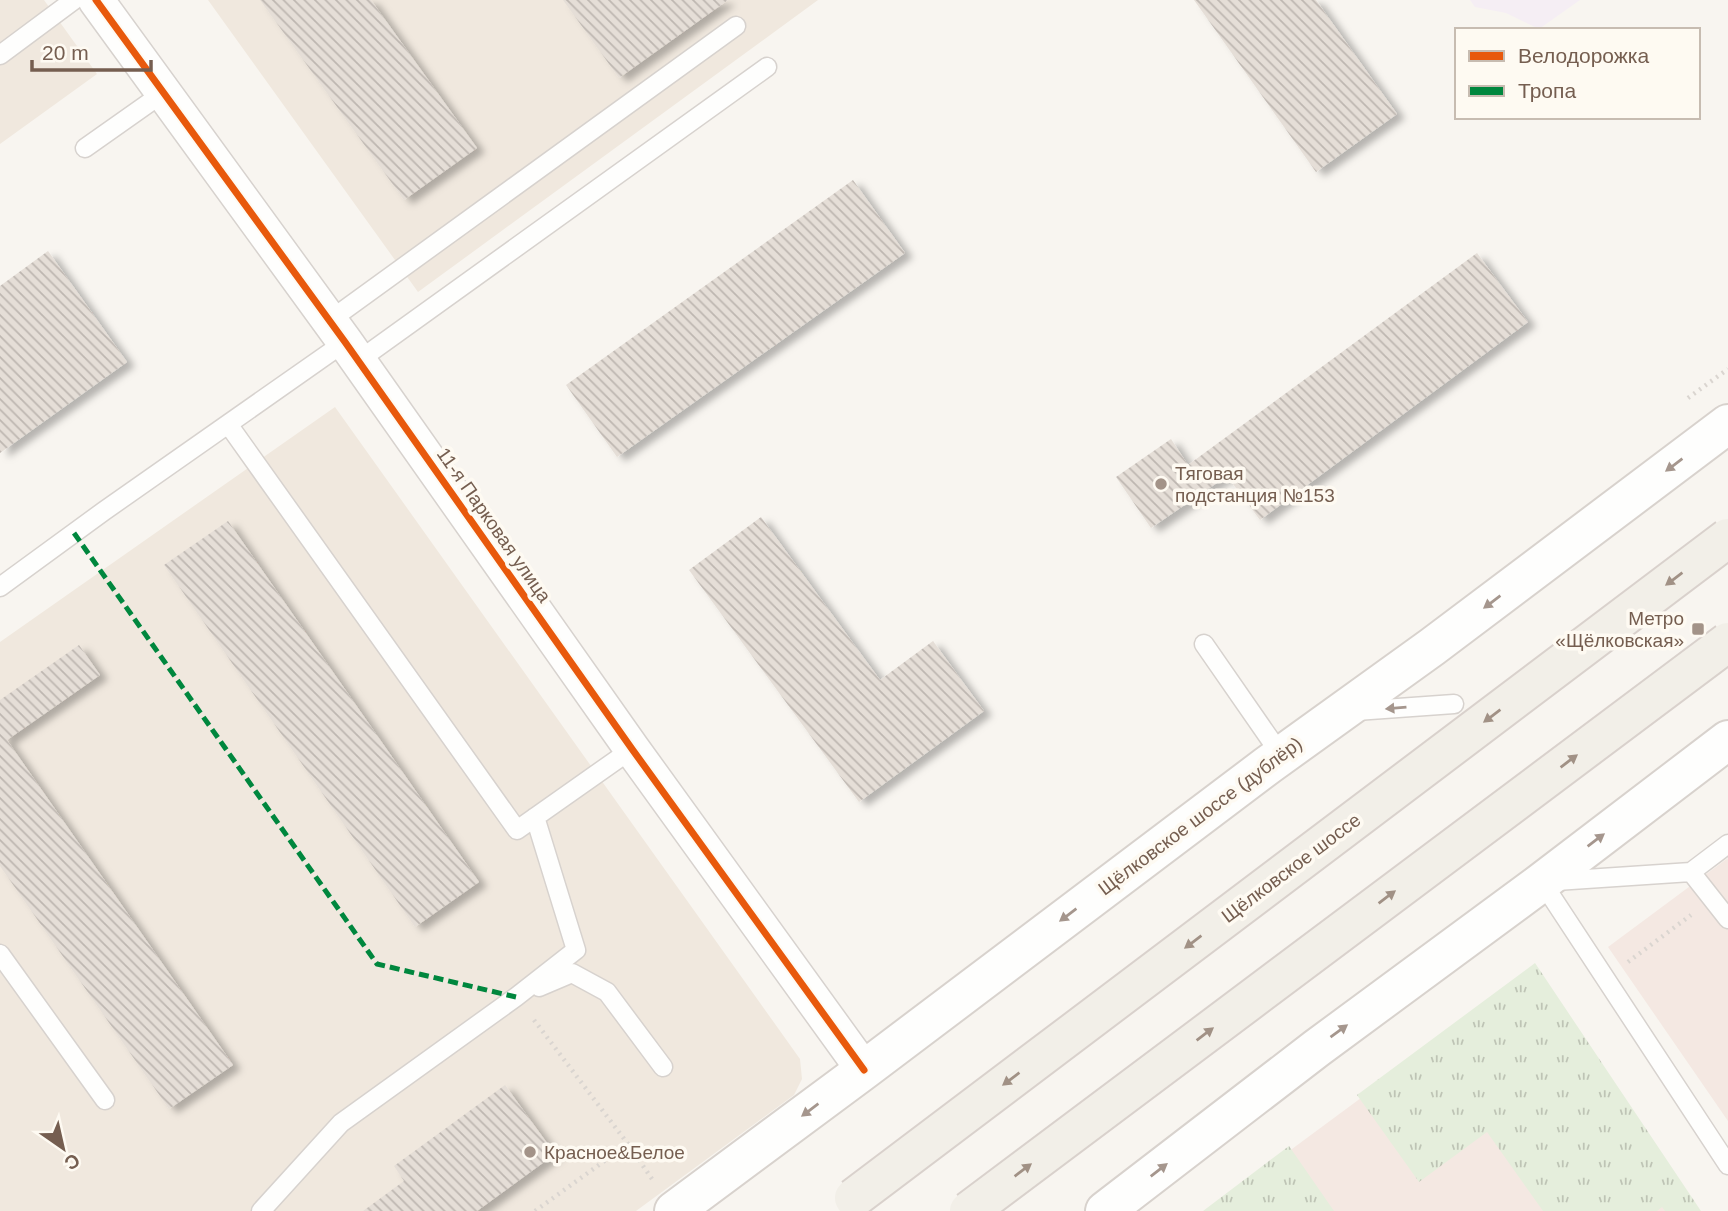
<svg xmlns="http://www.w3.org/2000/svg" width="1728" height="1211" font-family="Arial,sans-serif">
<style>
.residential{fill:#f0e8de}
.commercial{fill:#f4e8e2}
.education{fill:#f5eef4}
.grass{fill:url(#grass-tufts)}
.building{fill:url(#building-back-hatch);filter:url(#shadow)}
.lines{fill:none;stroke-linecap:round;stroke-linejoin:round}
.lane-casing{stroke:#d7d2ce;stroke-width:21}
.street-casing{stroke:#d7d2ce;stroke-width:38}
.secondary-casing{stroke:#d8d2cd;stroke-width:42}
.path{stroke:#dad5d0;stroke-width:4.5;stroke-dasharray:2 5;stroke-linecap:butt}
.lane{stroke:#fefefd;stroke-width:18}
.street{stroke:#fefefd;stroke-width:35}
.secondary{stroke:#fefefd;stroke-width:38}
.primary-bridge-casing{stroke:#d9d1cc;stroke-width:42;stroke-linecap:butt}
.primary-bridge{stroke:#f2efe8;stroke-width:38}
.quiet{stroke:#00873e;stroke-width:5;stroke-dasharray:10 5;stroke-linecap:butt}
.cycleway-casing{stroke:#fefaf2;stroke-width:11}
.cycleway{stroke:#e8590c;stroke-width:7}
.oneway{fill:#a5968d}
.oneway2{fill:#a19185}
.poi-dot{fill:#a39388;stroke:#fefaf2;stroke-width:2.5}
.labels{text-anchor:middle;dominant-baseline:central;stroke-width:7;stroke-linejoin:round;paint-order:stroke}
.poi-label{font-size:19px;fill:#755e50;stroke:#fefaf2;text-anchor:start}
.street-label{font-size:19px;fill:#755e50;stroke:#fefaf2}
</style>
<defs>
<pattern id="grass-tufts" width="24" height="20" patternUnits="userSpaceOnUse" patternTransform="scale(1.75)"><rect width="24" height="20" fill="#e5eedc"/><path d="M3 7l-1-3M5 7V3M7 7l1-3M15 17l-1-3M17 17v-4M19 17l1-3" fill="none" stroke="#bec4b5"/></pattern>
<pattern id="building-back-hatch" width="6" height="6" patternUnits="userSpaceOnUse" patternTransform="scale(1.75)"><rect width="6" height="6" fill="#e5ded7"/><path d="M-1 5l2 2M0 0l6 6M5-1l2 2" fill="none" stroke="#beb7b1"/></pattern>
<filter id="shadow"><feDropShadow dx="8" dy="4.5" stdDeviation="3.5" flood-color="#0004"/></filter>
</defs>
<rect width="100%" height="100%" fill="#f8f5f0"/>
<path class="residential" d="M0,0h44l53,74 -97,70z
M208,0h610l-400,292z
M335,407l465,652 2,20 -8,16 -158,116h-636v-569z"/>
<path class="commercial" d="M1728,858v263l-120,-174z
M1534,970l160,241h-486z"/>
<path class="education" d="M1470,0h110l-41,29 -33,-16 -31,-6z"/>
<path class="grass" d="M1535,963l166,248h-36l-3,-4 -5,4h-114l-56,-79 -68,50 -62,-87z
M1289,1146l45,65h-131z"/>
<path class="building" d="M260,0h111l106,148 -73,52z
M563,0h165l-109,78z
M1194,0h122l81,114 -81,58z
M853,180l52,73 -288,204 -51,-72z
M48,251l79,111 -127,91v-167z
M1477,253l51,69 -268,198 -33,-44 -76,52 -35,-51 55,-38 17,26z
M761,517l119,163 53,-39 51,70 -125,91 -170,-232z
M228,521l251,361 -64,45 -251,-362z
M79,645l21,30 -93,65 226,325 -64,44 -169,-243v-166z
M505,1085l50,69 -78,57h-114l41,-30 -10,-15z"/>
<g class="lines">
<g class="lane-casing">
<path id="lane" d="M0,55l74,-55
M85,148l78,-55
M329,321l407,-295
M358,361l409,-294
M228,424l289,406 115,-81
M0,587l104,-76 241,-169
M1204,644l77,111
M1356,711l98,-7
M1691,872l37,47
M1556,881l135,-9 37,-28
M1542,882l186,283
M0,954l105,146
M539,987l33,-14 35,19 56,75
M261,1211l80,-88 175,-126 60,-47 -41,-133"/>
</g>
<g class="street-casing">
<path id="street" d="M96,0l249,342 287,407 232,321"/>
</g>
<g class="secondary-casing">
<path id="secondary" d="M674,1211l190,-141 404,-305 164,-118 296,-223
M1105,1211l212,-163 225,-166 186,-142"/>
</g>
<path class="path" d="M1688,398l40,-29
M1628,962l63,-47
M534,1020l94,124 24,35
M535,1211l93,-67"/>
<use href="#lane" class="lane"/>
<use href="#street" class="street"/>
<use href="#secondary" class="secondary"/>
<g class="primary-bridge-casing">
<path id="primary-bridge" d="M854,1198l874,-660
M969,1211l759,-569"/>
</g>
<use href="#primary-bridge" class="primary-bridge"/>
<path class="quiet" d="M74,533l303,431 139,33"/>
<g class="cycleway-casing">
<path id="cycleway" d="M96,0l249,342 287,407 232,321"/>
</g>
<use href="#cycleway" class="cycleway"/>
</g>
<defs><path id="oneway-solid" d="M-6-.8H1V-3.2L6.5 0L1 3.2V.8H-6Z" transform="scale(1.75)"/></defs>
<g class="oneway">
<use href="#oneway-solid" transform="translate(1674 465) rotate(143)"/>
<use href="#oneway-solid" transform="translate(1492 602) rotate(143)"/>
<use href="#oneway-solid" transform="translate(1396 708) rotate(175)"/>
<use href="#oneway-solid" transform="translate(1596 840) rotate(-37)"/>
<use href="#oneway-solid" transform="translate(1068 915) rotate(143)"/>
<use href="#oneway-solid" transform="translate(1339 1031) rotate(-36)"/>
<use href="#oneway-solid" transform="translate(810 1110) rotate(143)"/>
<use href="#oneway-solid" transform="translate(1159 1170) rotate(-38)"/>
</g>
<g class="oneway2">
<use href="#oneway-solid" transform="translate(1674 579) rotate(143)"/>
<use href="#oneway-solid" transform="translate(1492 716) rotate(143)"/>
<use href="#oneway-solid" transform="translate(1569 761) rotate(-37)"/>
<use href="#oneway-solid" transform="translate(1387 897) rotate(-37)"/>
<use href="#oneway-solid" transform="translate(1193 942) rotate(143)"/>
<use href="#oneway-solid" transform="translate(1205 1034) rotate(-37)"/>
<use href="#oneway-solid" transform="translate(1011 1079) rotate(143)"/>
<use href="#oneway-solid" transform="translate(1023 1170) rotate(-37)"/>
</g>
<g class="poi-dot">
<circle cx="1161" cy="484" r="7"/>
<rect x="1691" y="622" width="14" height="14" rx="3.5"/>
<circle cx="530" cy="1152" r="7"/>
</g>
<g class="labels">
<g class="poi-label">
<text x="1175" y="473">Тяговая<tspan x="1175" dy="22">подстанция №153</tspan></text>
<text x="1684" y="618" text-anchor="end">Метро<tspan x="1684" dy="22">«Щёлковская»</tspan></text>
<text x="544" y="1152">Красное&amp;Белое</text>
</g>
<g class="street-label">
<text transform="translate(494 525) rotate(55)">11-я Парковая улица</text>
<text transform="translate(1200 816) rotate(-37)">Щёлковское шоссе (дублёр)</text>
<text transform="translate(1291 868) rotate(-37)">Щёлковское шоссе</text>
</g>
</g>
<rect x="1455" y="28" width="245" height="91" fill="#fefaf2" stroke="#c7bcb1" stroke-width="2"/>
<rect x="1469" y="51" width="35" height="10" fill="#e8590c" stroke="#c7bcb1" stroke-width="2"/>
<text x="1518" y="63" font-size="21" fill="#755e50">Велодорожка</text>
<rect x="1469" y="86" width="35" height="10" fill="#00873e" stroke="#c7bcb1" stroke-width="2"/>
<text x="1518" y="98" font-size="21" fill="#755e50">Тропа</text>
<g transform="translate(63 1148) rotate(146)" stroke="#fefaf2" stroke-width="5" paint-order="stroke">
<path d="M0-5L12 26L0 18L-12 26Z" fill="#755e50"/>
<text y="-10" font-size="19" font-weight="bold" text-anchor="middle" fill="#755e50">С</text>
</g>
<path d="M32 60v10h119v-10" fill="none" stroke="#755e50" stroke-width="3.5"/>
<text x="42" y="60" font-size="21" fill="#755e50" stroke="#fefaf2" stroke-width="5" paint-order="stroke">20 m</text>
</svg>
